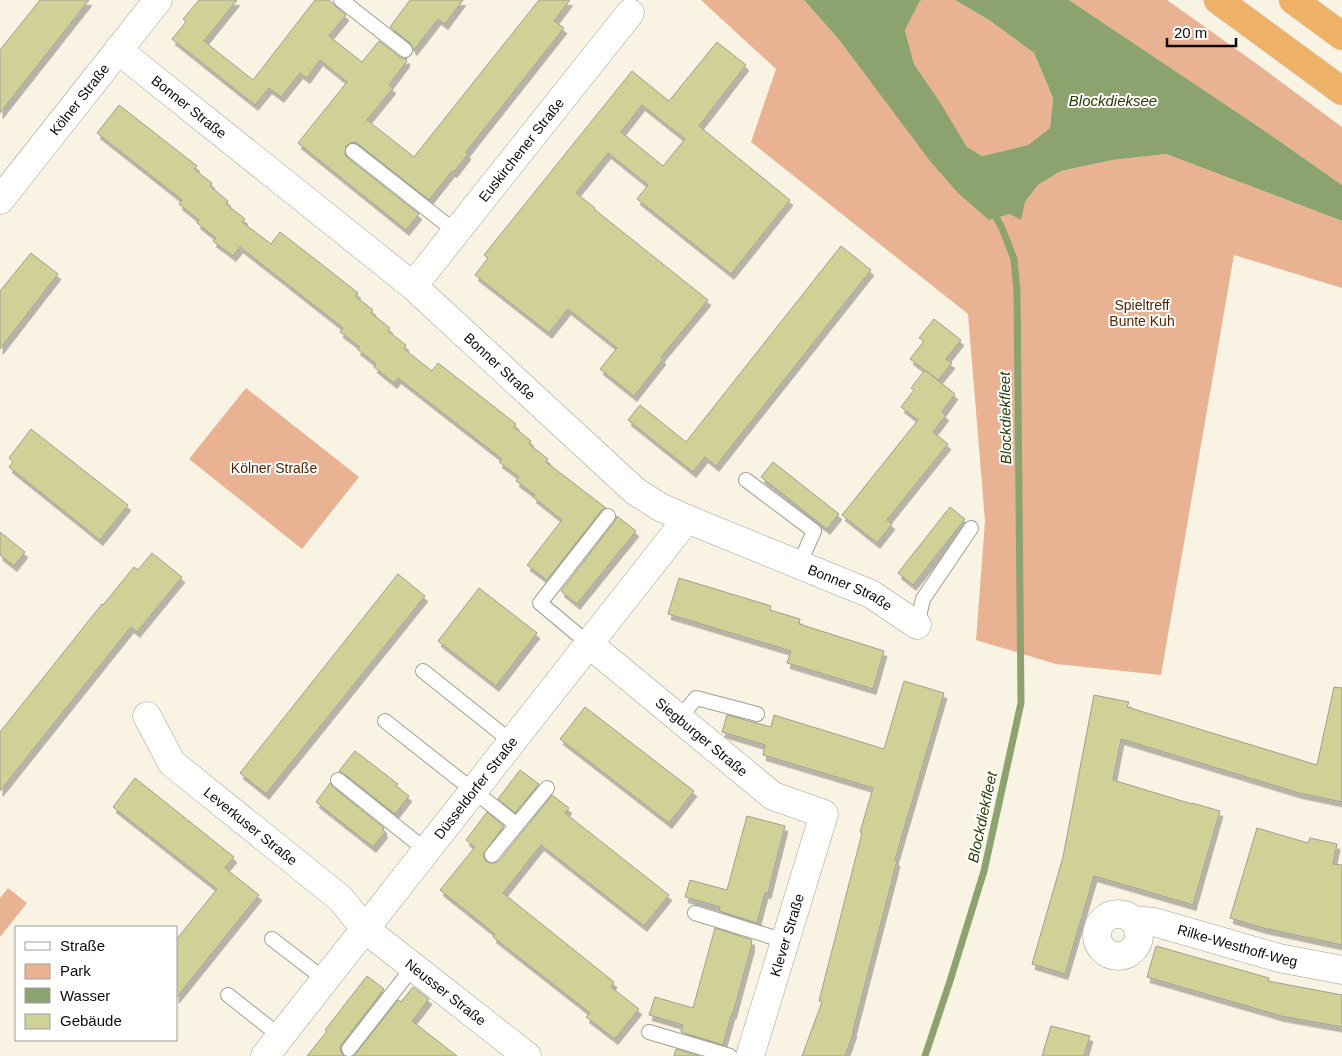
<svg xmlns="http://www.w3.org/2000/svg" width="1342" height="1056" font-family="Arial,sans-serif">
<style>
.green{fill:#e9b393}
.water{fill:#8ca36f}
.lines{fill:none;stroke-linecap:round;stroke-linejoin:round}
.stream{stroke:#8ca36f;stroke-width:7}
.building{fill:#d0d196;stroke:#9e9f90;fill-rule:evenodd;filter:url(#shadow)}
.service-casing{stroke:#a49f90;stroke-width:16}
.minor-casing{stroke:#a49f90;stroke-width:29}
.motorway-casing{stroke:#d8d8d7;stroke-width:29}
.service{stroke:#fff;stroke-width:14}
.minor{stroke:#fff;stroke-width:28}
.motorway{stroke:#eeb168;stroke-width:28}
.labels{text-anchor:middle;dominant-baseline:central;stroke-width:4;stroke-linejoin:round;paint-order:stroke}
.street-label{font-size:14px;fill:#0d0b07;stroke:#fff}
.park-label{font-size:14px;fill:#552300;stroke:#fff}
.water-label{font-size:15px;font-style:italic;fill:#263b00;stroke:#fff}
</style>
<defs>
<filter id="shadow"><feDropShadow dx="3" dy="5.5" stdDeviation="0" flood-color="#0004"/></filter>
</defs>
<rect width="100%" height="100%" fill="#f9f3e4"/>
<path class="green" d="M701,0h103l36,41 36,47 149,114 13,-17 23,-14 52,-11 53,-6 176,67v67l-108,-33 -73,420 -105,-11 -80,-24 9,-119 -17,-207 -217,-172 25,-73z
M923,0h32l34,20 45,33 19,45 -3,30 -22,17 -46,11 -15,-9 -26,-42 -27,-41 -9,-34 15,-29z
M1069,0h98l90,64 85,63v58l-80,-56z
M246,388l113,89 -57,72 -113,-90z
M8,888l19,15 -27,34v-39z"/>
<path class="water" d="M804,0h119l-3,1 -15,29 9,34 27,40 26,43 15,9 46,-11 22,-17 3,-30 -19,-45 -45,-33 -34,-20h114l193,129 80,56v36l-176,-67 -53,6 -52,11 -23,14 -13,17 -4,18 -11,-6 -21,6 -31,-27 -28,-32 -90,-120z"/>
<g class="lines">
<path class="stream" d="M925,1056l25,-75 34,-110 37,-168 -4,-412 -3,-32 -12,-31 -10,-18"/>
</g>
<path class="building" d="M40,0h49l-89,113v-63z
M199,0h38l-33,41 49,39 62,-80h14l17,15 -17,21 33,26 17,-21 21,16 3,2 4,-1 -1,2 1,1 -18,24 4,3 -26,32 47,37 125,-157h31l-16,21 10,7 -98,124 2,2 -14,18 -2,-1 -23,29 -71,-56 -3,-2 -5,1 -4,3 -1,8 3,4 71,56 -13,16 -108,-87 49,-61 -27,-22 -13,18 -7,-5 -19,24 -12,-9 -14,17 -83,-66 14,-17 -3,-3z
M410,0h53l-18,24 -7,-5 -24,31 -4,-7 -20,-16z
M717,42l29,23 -47,61 91,74 -59,74 -94,-75 11,-14 -40,-32 -32,40 19,15 -1,1 114,91 -47,57 2,2 -29,37 -34,-27 17,-21 -49,-39 -19,24 -74,-58 13,-17 -4,-3 148,-184 37,30zM642,105l43,34 -22,27 -42,-34z
M119,105l78,61 -3,3 18,14 -2,3 18,15 -2,3 19,15 -3,3 29,22 9,-12 40,31 38,30 -3,3 18,14 -2,3 19,15 -2,3 18,14 -2,4 28,22 6,-8 27,21 51,40 -2,3 17,14 -2,3 19,15 -2,3 60,46 -5,3 -54,69 -20,-15 35,-45 -29,-23 2,-2 -19,-14 3,-4 -20,-15 3,-3 -104,-81 -4,5 -20,-16 2,-3 -19,-15 3,-2 -20,-15 3,-4 -103,-81 -7,9 -20,-15 3,-3 -19,-15 2,-3 -20,-16 3,-4 -85,-67z
M841,246l30,24 -155,196 -11,-9 -12,15 -65,-52 12,-15 46,37z
M31,253l27,21 -58,75v-58z
M934,319l27,21 -15,19 6,4 -14,17 -28,-21 14,-18 -5,-3z
M925,370l30,24 -13,18 4,3 -13,17 15,12 -61,76 5,4 -15,19 -35,-28 76,-95 -17,-13 13,-17 -3,-2z
M31,429l97,76 -28,35 -91,-73 4,-5 -4,-4z
M773,462l66,52 -12,15 -66,-52z
M950,507l15,12 -52,66 -15,-12z
M617,516l19,15 -59,73 -16,-13 54,-70z
M0,532l25,20 -11,14 -14,-11z
M152,553l30,24 -45,55 -6,-5 -131,164v-59l102,-128 1,1 31,-38 4,3z
M398,574l27,22 -159,198 -26,-21z
M679,578l92,28 -1,4 30,9 -1,5 85,27 -11,38 -86,-26 4,-12 -123,-37z
M479,588l58,45 -41,53 -58,-45z
M904,681l40,12 -49,167 2,1 -44,170h1l-9,25h-43l20,-54 -3,-1 43,-168 -2,-1 13,-44 -110,-33 2,-10 -43,-13 5,-17 44,12 3,-12 110,34z
M1334,687l8,1v114l-43,-9 -178,-54 -8,41 79,24v-1l28,8 -27,94 -99,-29 -29,98 -33,-10 31,-107 31,-162 35,7 -2,5 190,58z
M585,707l109,84 -25,32 -109,-84z
M355,751l43,33 -2,2 13,10 -14,18 -52,-41 -4,-2z
M520,770l19,14 -24,29 -17,-14z
M135,778l99,79 -9,11 34,27 -83,103v-58l41,-51 -104,-82z
M330,783l3,4 51,41 -1,2 2,2 -12,15 -57,-45z
M552,795l17,13 -4,5 104,82 -25,31 -103,-81 -38,48 111,89 -3,5 28,22 -24,30 -29,-22 4,-4 -97,-76 2,-3 -55,-44 35,-43 -9,-7 21,-28 17,14 -20,27v5l2,3 4,2h5l4,-2z
M747,816l38,10 -17,67h-3l-8,30 -38,-12 1,-4 -35,-10 5,-17 37,10z
M1257,828l51,15 2,-5 27,6 -4,20 9,1v80l-79,-17 -33,-10z
M715,928l37,12 -1,4h1l-19,70 -1,-1 -9,32 -42,-13 2,-7 -34,-10 6,-18 38,11z
M1156,946l113,32 -1,3 74,14v32l-61,-11 -134,-39z
M367,976l17,13 -42,55 -2,3 1,5 3,4h-37l20,-25 -2,-1z
M413,987l16,12 -17,22 45,35h-103l44,-56 3,2z
M1051,1026l39,10 -6,20h-42z
M676,1049l23,7h-25z"/>
<g class="lines">
<g class="service-casing">
<path id="service" d="M341,0l64,50
M353,151l103,81
M746,480l68,51 -15,34
M917,625l6,-26 48,-71
M589,644l-49,-41 68,-87
M423,671l89,71
M679,719l17,-21 61,16
M385,721l132,104
M338,780l89,71
M492,855l55,-67
M695,913l90,28
M272,939l52,40
M228,995l52,41
M649,1032l81,24
M349,1049l64,-82"/>
</g>
<g class="minor-casing">
<g id="minor">
<path id="s1" d="M118,50l295,236 222,205 25,16 27,12 184,75 46,31"/>
<path id="s2" d="M0,200l158,-200"/>
<path id="s3" d="M413,286l217,-273"/>
<path id="s4" d="M589,644l184,152 51,18 -74,242"/>
<path id="s5" d="M147,716l25,47 169,136 24,30 162,127"/>
<circle cx="1118" cy="935" r="21"/>
<path id="s6" d="M1133,920l21,2 125,36 63,12"/>
<path id="s7" d="M265,1056l422,-537"/>
</g>
</g>
<g class="motorway-casing">
<path id="motorway" d="M1218,0l124,91
M1293,0l49,36"/>
</g>
<use href="#service" class="service"/>
<use href="#minor" class="minor"/>
<use href="#motorway" class="motorway"/>
</g>
<g class="labels">
<g class="street-label">
<text stroke="none"><textPath href="#s2" startOffset="128">Kölner Straße</textPath></text>
<text stroke="none"><textPath href="#s1" startOffset="91">Bonner Straße</textPath></text>
<text stroke="none"><textPath href="#s3" startOffset="174">Euskirchener Straße</textPath></text>
<text stroke="none"><textPath href="#s1" startOffset="496">Bonner Straße</textPath></text>
<text stroke="none"><textPath href="#s1" startOffset="916">Bonner Straße</textPath></text>
<text stroke="none"><textPath href="#s4" startOffset="146">Siegburger Straße</textPath></text>
<text stroke="none"><textPath href="#s7" startOffset="341">Düsseldorfer Straße</textPath></text>
<text stroke="none"><textPath href="#s5" startOffset="154">Leverkuser Straße</textPath></text>
<text transform="translate(787 935) rotate(-73)">Klever Straße</text>
<text stroke="none"><textPath href="#s6" startOffset="108">Rilke-Westhoff-Weg</textPath></text>
<text stroke="none"><textPath href="#s5" startOffset="411">Neusser Straße</textPath></text>
</g>
<g class="park-label">
<text x="1142" y="305">Spieltreff<tspan x="1142" dy="16">Bunte Kuh</tspan></text>
<text x="274" y="468">Kölner Straße</text>
</g>
<g class="water-label">
<text x="1113" y="100">Blockdieksee</text>
<text transform="translate(1005 418) rotate(-91)">Blockdiekfleet</text>
<text transform="translate(982 817) rotate(-78)">Blockdiekfleet</text>
</g>
</g>
<rect x="15" y="926" width="162" height="115" fill="#ffffff" stroke="#9e9d9c"/>
<rect x="25" y="942" width="25" height="8" fill="#ffffff" stroke="#9e9d9c"/>
<text x="60" y="951" font-size="15" fill="#0d0b07">Straße</text>
<rect x="25" y="964" width="25" height="15" fill="#e9b393" stroke="#9e9d9c"/>
<text x="60" y="976" font-size="15" fill="#0d0b07">Park</text>
<rect x="25" y="988" width="25" height="15" fill="#8ca36f" stroke="#9e9d9c"/>
<text x="60" y="1001" font-size="15" fill="#0d0b07">Wasser</text>
<rect x="25" y="1014" width="25" height="15" fill="#d0d196" stroke="#9e9d9c"/>
<text x="60" y="1026" font-size="15" fill="#0d0b07">Gebäude</text>
<path d="M1167 38v8h69v-8" fill="none" stroke="#0d0b07" stroke-width="2.5"/>
<text x="1174" y="38" font-size="15" fill="#0d0b07" stroke="#ffffff" stroke-width="4" paint-order="stroke">20 m</text>
</svg>
